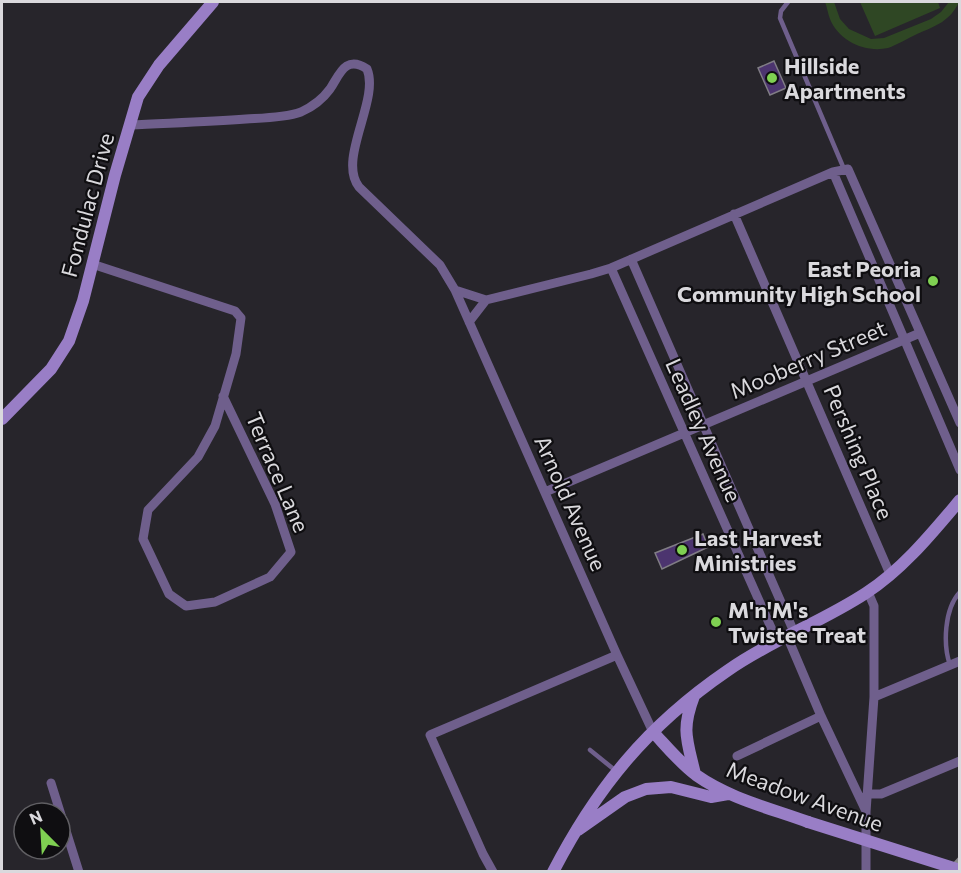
<svg xmlns="http://www.w3.org/2000/svg" width="961" height="873" font-family="Commissioner,sans-serif">
<style>
.green{fill:#2f4724}
.building{fill:#4c346f;stroke:#807d85;stroke-width:1.5}
.lines{fill:none;stroke-linecap:round;stroke-linejoin:round}
.lane{stroke:#6f5f8c;stroke-width:4.5}
.street{stroke:#6f5f8c;stroke-width:9}
.secondary{stroke:#997ec6;stroke-width:12}
.rail-casing{stroke:#868489;stroke-width:5}
.rail{stroke:#0f0e11;stroke-width:3;stroke-dasharray:9;stroke-linecap:butt}
.secondary-bridge{stroke:#997ec6;stroke-width:12}
.poi-dot{fill:#7fd052;stroke:#0f0e11;stroke-width:2}
.labels{text-anchor:middle;dominant-baseline:central;stroke-width:4.5;stroke-linejoin:round;paint-order:stroke}
.poi-label{font-size:22px;font-weight:bold;fill:#dad9dd;stroke:#0f0e11;text-anchor:start}
.street-label{font-size:22px;fill:#dad9dd;stroke:#0f0e11}
</style>
<rect width="100%" height="100%" fill="#27252b"/>
<path class="green" d="M825,2h9l6,17 9,10 22,10 13,-1 47,-19 10,-7 8,-10h10c-9,19 -23,24 -42,32 -9,4 -20,11 -29,14 -23,5 -49,-7 -58,-29 -2,-5 -3,-12 -5,-17z
M860,2h78l2,6 -65,28z"/>
<path class="building" d="M774,61l12,27 -16,7 -12,-27z
M703,534l5,13 -46,22 -7,-16z"/>
<g class="lines">
<path class="lane" d="M788,2l-7,9 -1,7 64,151
M950,665c-7,-20 -6,-56 10,-73
M590,750l26,21"/>
<path class="street" d="M130,125c38,-2 77,-3 116,-6 17,-1 38,-1 55,-7 11,-5 21,-12 29,-23 9,-13 15,-35 37,-20 13,31 -30,90 -8,118l81,78 15,25 162,365 36,77
M833,172l127,298
M734,214l156,360
M631,259l163,373
M92,264l143,47 6,7 -5,36 -21,72 -17,31 -50,53 -5,29 26,55 17,12 29,-4 55,-25 21,-25 -16,-48 -52,-108
M611,268l166,373
M455,290l31,10 105,-26 20,-6 222,-96 15,-3 112,254
M469,322l17,-22
M545,492l375,-159
M787,636l34,80 44,93
M874,697l86,-36
M737,756l84,-40
M51,783l28,89
M867,794h14l79,-33
M493,872l-10,-18 -53,-119 187,-80
M866,872v-60l8,-115v-91l-6,-14"/>
<path class="secondary" d="M2,419l49,-50 18,-28 14,-40 32,-126 23,-78 21,-32 54,-63
M694,696c-13,34 -7,44 1,78
M653,732c14,15 27,31 43,43 34,24 74,33 112,47
M578,830l47,-33 21,-8 25,-2 40,10 17,-3
M553,872c44,-85 95,-147 174,-201 44,-31 95,-49 139,-78 37,-24 66,-60 94,-93"/>
<g class="rail-casing">
<path id="rail" d="M948,872l12,-13"/>
</g>
<use href="#rail" class="rail"/>
<path class="secondary-bridge" d="M808,822l152,48"/>
</g>
<g class="poi-dot">
<circle cx="772" cy="78" r="6"/>
<circle cx="933" cy="281" r="6"/>
<circle cx="682" cy="550" r="6"/>
<circle cx="716" cy="622" r="6"/>
</g>
<g class="labels">
<g class="poi-label">
<text x="784" y="65">Hillside<tspan x="784" dy="25">Apartments</tspan></text>
<text x="921" y="268" text-anchor="end">East Peoria<tspan x="921" dy="25">Community High School</tspan></text>
<text x="694" y="537">Last Harvest<tspan x="694" dy="25">Ministries</tspan></text>
<text x="728" y="609">M'n'M's<tspan x="728" dy="25">Twistee Treat</tspan></text>
</g>
<g class="street-label">
<text transform="translate(87 205) rotate(-75)">Fondulac Drive</text>
<text transform="translate(808 359) rotate(-23)">Mooberry Street</text>
<text transform="translate(704 430) rotate(66)">Leadley Avenue</text>
<text transform="translate(859 452) rotate(67)">Pershing Place</text>
<text transform="translate(278 472) rotate(67)">Terrace Lane</text>
<text transform="translate(571 503) rotate(66)">Arnold Avenue</text>
<text transform="translate(805 796) rotate(20)">Meadow Avenue</text>
</g>
</g>
<rect width="961" height="873" fill="none" stroke="#dad9dd" stroke-width="6"/>
<g transform="translate(42 831) rotate(336)"><circle r="28" fill="#0f0e11" stroke="#605f63" stroke-width="1.5"/>
<path d="M0-4.5L10 22L0 15L-10 22Z" fill="#7fd052"/>
<text y="-9" font-size="16" font-weight="bold" text-anchor="middle" fill="#dad9dd">N</text>
</g>
</svg>
